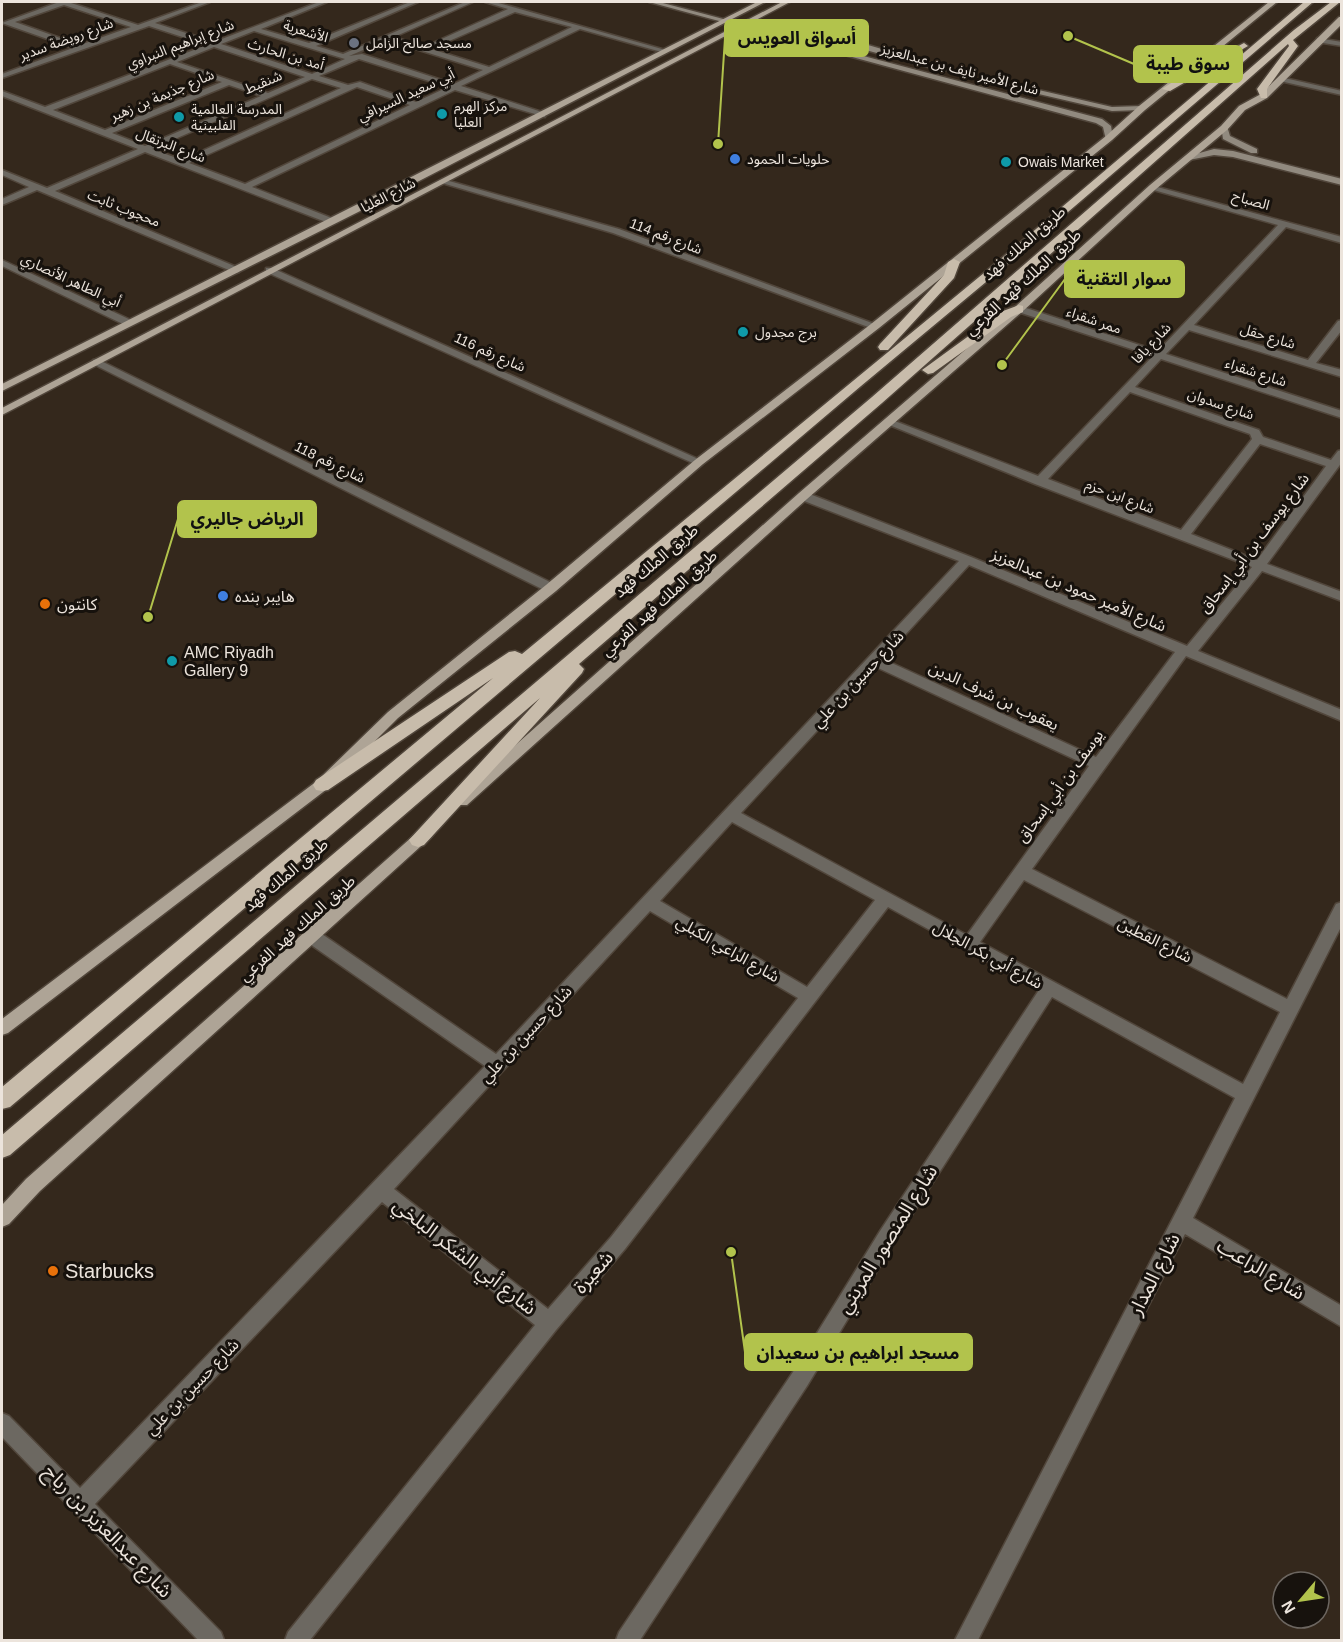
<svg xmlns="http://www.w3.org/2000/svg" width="1343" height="1642" font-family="Helvetica,'Noto Sans Arabic',sans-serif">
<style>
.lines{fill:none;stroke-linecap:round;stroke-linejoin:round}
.street-casing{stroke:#51463b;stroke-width:3}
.secondary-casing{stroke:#51463b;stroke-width:3}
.primary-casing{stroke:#51463b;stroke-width:3}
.highway-casing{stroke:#51463b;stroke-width:3}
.street{fill:#6c6861;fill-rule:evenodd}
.secondary{fill:#918a7f;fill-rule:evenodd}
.primary{fill:#aea496;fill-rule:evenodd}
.highway{fill:#c8bcab;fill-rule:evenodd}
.worship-dot{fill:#6b7280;stroke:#17120d;stroke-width:2}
.culture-dot{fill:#0f9aa8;stroke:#17120d;stroke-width:2}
.shop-dot{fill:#3f7fe0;stroke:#17120d;stroke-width:2}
.food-dot{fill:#e8710a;stroke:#17120d;stroke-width:2}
.labels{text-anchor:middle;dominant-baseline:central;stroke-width:6;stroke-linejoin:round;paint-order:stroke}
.far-street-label{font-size:14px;fill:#ece4dc;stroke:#17120d}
.far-poi-label{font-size:14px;fill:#ece4dc;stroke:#17120d;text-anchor:start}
.street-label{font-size:16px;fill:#ece4dc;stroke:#17120d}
.poi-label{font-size:16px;fill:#ece4dc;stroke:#17120d;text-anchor:start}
.near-street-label{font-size:20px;fill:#ece4dc;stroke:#17120d}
.near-poi-label{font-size:20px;fill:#ece4dc;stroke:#17120d;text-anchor:start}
.leader{fill:none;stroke:#b2c34c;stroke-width:2}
.callout-dot{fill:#b2c34c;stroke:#17120d;stroke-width:2}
.callout{fill:#b2c34c;stroke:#b2c34c;stroke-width:2}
.callout-label{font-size:18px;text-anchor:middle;font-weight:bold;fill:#111}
</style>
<rect width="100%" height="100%" fill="#34281c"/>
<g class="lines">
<g class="street-casing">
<path id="street" d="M59,2h9l70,23 64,-23h8l-55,21 59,19 105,-40h8l-66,27 48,14 101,-41h8l-102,44 27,8 122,-52h8l-79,35 30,10 84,-38 -23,-7h10l174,49 -4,2 -85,-24 -119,57 84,27v4l-90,-27 -203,97 82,32 2,2 -5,3 -186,-72 -90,39 184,77v4l-3,1 -199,-83 -35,15v-6l27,-12 -27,-12v-5l45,18 91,-39 -136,-53v-5l43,16 162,-62 -58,-19 -147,52v-4l71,-26 -71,-25zM64,5l67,22 -51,18 -65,-23zM515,12l57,15 -83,40 -58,-18zM254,31l91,28 -33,15 -91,-30zM387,40l96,30 -29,14 -92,-30 -13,2zM214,47l91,30 -37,16 -91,-31zM359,59l89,28 -32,15 -56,-20 -12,3 -29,-9zM170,64l52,18 -117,48 -52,-20zM312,79l29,9 -159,72 -30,-11zM229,85l32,11 -116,50 -33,-13zM357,87l53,18 -165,79 -56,-21z
M1317,38l25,4v4l-25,-4z
M1280,77l62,14v4l-62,-14z
M442,179l177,50 261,97 -9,2 -258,-95 -171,-50z
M1150,185l192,52v6l-56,-16 -92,98 114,35 30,-39 4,-1v10l-26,33 26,7v7l-153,-47 -23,24 176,57v7l-181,-59 -26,28 124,43 4,7 68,23 7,-9 4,-1v12l-75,102 75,28v9l-80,-30 -64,80 144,59v11l-156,-65 -154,213 255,130 49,-95 6,-2v23l-149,293 149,88v21l-157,-93 -207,406h-23l280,-542 -183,-101 -158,246 -87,143 -167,254h-24l3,-8 174,-260 87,-141 159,-241 -151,-83 -263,342 -69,81 -246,310h-25l3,-8 247,-307 -153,-123 -287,302 126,128 3,8h-26l-196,-203v-24l7,3 71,72 405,-422 -178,-124 -2,-5 2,-5 6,-2 6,2 177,122 463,-493 -160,-62v-6h8l164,64 216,89 65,-79 -217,-83 -153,-62 6,-3 4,1 146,56 115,-120 -138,-45v-4h8l135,44 120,-126 -128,-36zM1130,392l120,42 2,5 -71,91 -133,-51zM1260,444l66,22 -69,94 -66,-26zM969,565l206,87 -79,105 -213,-98zM876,667l213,99 -122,169 -226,-122zM732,822l143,78 -68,87 -147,-86zM1024,880l256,132 -37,72 -263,-142zM650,911l148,87 -187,239 -63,72 -154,-120z
M2,260l131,61 1,2 -9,2 -123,-59z
M266,268h6l433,194 -6,3 -4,-1 -429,-192z
M97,359l459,226 1,3 -1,3h-10l-453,-227v-4z"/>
</g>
<g class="secondary-casing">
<path id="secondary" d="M649,2h10l443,117 9,7 2,12 -7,2 -3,-13 -7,-4z
M862,45h6l82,24 -7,2 -81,-22z
M1004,82l108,25 30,-1 4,2 -4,2 -30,1 -108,-25z
M1221,126h6l3,10 27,13v4h-6l-28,-14z
M1214,149l19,2 109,28v6l-109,-28 -19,-2 -25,5 -4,-3z"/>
</g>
<g class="primary-casing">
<path id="primary" d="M757,2h8l-375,194 -388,195v-7z
M782,2h8l-788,413v-7z
M1269,2h8l-132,108 -33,30 -233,188 -176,136 -147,127 -158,127 -71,71 -319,244 -6,2v-16l315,-238 71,-69 158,-127 149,-125 176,-136 235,-188 33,-30z
M1339,17h3v7l-75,74 -22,12 -18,20 -71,59 -133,122 -216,188 -340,306h-10l-2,-4 2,-4 342,-304 216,-186 135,-122 71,-59 18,-20 22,-12z
M426,827l5,2 3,4 -3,4 -391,354 -31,33 -7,3v-22l24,-26 395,-350z"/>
</g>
<g class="highway-casing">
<path id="highway" d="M1304,2h9l-315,270 -137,114 -851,721 -8,2v-22l491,-409 -165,112 -6,1 -6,-1 -3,-5 3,-5 193,-128 6,-1 7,3 468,-386z
M1331,2h9l-47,38 5,6 -31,43v9h-6l-4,-9 32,-43 -1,-2 -406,359 -303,261 5,5 -2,4 -158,172 -6,2 -6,-2 -3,-5 131,-142 -530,457 -8,3v-23l870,-738 422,-367z
M1244,43l4,3 -78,45 -8,-2 20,-13z
M954,259l6,3 -6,16 -66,72h-8l-2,-3 2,-3 64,-69 4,-13z
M1019,305l4,1v6l-12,5 -78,56 -5,1 -6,-4 81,-59z"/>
</g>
<use href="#street" class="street"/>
<use href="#secondary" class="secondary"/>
<use href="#primary" class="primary"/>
<use href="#highway" class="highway"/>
</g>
<circle class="worship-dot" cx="354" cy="43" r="6"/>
<g class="culture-dot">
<circle cx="442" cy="114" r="6"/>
<circle cx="179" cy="117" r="6"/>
<circle cx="1006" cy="162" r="6"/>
<circle cx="743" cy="332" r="6"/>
<circle cx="172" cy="661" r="6"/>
</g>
<g class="shop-dot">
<circle cx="735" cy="159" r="6"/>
<circle cx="223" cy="596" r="6"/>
</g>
<g class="food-dot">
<circle cx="45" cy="604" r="6"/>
<circle cx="53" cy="1271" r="6"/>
</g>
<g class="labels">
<g class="far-street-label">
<text transform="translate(306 31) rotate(17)">الأشعرية</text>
<text transform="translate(66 39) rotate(-20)">شارع رويضة سدير</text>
<text transform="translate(180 44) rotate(-21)">شارع إبراهيم النبراوي</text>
<text transform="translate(286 54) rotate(17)">أمد بن الحارث</text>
<text transform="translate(960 69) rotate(15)">شارع الأمير نايف بن عبدالعزيز</text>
<text transform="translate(263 82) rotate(-23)">شنقيط</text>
<text transform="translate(162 95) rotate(-23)">شارع جذيمة بن زهير</text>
<text transform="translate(406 95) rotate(-25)">أبي سعيد السيرافي</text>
<text transform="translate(171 145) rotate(21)">شارع البرتقال</text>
<text transform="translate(388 195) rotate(-27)">شارع العليا</text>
<text transform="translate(1251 200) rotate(16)">الصباح</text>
<text transform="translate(124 208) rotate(22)">محجوب ثابت</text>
<text transform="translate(666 236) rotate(21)">شارع رقم 114</text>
<text transform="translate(71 280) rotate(25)">أبي الطاهر الأنصاري</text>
<text transform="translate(1094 320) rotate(19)">ممر شقراء</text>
<text transform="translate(1268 336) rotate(17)">شارع حقل</text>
<text transform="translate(1151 343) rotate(-47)">شارع يافا</text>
<text transform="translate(490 352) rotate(24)">شارع رقم 116</text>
<text transform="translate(1256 372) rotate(18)">شارع شقراء</text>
<text transform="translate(1221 404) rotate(19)">شارع سدوان</text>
<text transform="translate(330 462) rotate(26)">شارع رقم 118</text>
<text transform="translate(1120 496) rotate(21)">شارع ابن حزم</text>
</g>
<g class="far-poi-label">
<text x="366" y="43">مسجد صالح الزامل</text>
<text x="454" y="106">مركز الهرم<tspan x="454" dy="16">العليا</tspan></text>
<text x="191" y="109">المدرسة العالمية<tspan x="191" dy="16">الفلبينية</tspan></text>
<text x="747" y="159">حلويات الحمود</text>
<text x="1018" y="162">Owais Market</text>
<text x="755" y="332">برج مجدول</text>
</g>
<g class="street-label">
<text transform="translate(1024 243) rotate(-41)">طريق الملك فهد</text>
<text transform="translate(1023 282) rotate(-42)">طريق الملك فهد الفرعي</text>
<text transform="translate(1254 543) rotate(-53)">شارع يوسف بن أبي إسحاق</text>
<text transform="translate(656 561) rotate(-40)">طريق الملك فهد</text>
<text transform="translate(1079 590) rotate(23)">شارع الأمير حمود بن عبدالعزيز</text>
<text transform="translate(659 603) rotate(-42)">طريق الملك فهد الفرعي</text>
<text transform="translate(858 679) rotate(-47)">شارع حسين بن علي</text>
<text transform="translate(994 696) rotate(25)">يعقوب بن شرف الدين</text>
<text transform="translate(1060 786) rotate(-54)">يوسف بن أبي إسحاق</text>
<text transform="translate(286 875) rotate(-40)">طريق الملك فهد</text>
<text transform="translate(297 928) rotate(-42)">طريق الملك فهد الفرعي</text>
<text transform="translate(1155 940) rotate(27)">شارع القطين</text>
<text transform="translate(728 949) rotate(30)">شارع الراعي الكبلي</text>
<text transform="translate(988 955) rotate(29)">شارع أبي بكر الجلال</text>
<text transform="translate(526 1034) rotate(-47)">شارع حسين بن علي</text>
<text transform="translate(192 1387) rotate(-46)">شارع حسين بن علي</text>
</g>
<g class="poi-label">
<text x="235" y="596">هايبر بنده</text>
<text x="57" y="604">كانتون</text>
<text x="184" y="652">AMC Riyadh<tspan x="184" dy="18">Gallery 9</tspan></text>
</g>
<g class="near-street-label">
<text transform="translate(887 1239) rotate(-58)">شارع المنصور المريني</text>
<text transform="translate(465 1256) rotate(38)">شارع أبي الشكر البلخي</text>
<text transform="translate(1261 1269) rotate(31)">شارع الراعب</text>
<text transform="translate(593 1272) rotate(-49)">شعيرة</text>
<text transform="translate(1154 1274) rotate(-63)">شارع المدار</text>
<text transform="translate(108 1531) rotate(46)">شارع عبدالعزيز بن رباح</text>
</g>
<g class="near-poi-label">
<text x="65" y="1271">Starbucks</text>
</g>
</g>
<path class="leader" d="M718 144L725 38M1068 36L1134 64M1002 365L1065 279M148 617L178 519M731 1252L745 1352"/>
<g class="callout-dot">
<circle cx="718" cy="144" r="6"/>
<circle cx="1068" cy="36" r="6"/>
<circle cx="1002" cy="365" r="6"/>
<circle cx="148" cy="617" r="6"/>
<circle cx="731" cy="1252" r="6"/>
</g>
<g class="callout">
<rect x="725" y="20" width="143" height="36" rx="6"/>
<rect x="1134" y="46" width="108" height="36" rx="6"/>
<rect x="1065" y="261" width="119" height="36" rx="6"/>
<rect x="178" y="501" width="138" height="36" rx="6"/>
<rect x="745" y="1334" width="227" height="36" rx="6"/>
</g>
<g class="callout-label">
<text x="797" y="44">أسواق العويس</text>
<text x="1188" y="70">سوق طيبة</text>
<text x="1124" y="285">سوار التقنية</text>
<text x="247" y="525">الرياض جاليري</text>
<text x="858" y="1359">مسجد ابراهيم بن سعيدان</text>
</g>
<rect width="1343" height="1642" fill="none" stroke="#ece4dc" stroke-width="6"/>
<g transform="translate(1301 1600) rotate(241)"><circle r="28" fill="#17120d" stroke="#6c6660" stroke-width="1.5"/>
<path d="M0-4.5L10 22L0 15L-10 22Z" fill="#b2c34c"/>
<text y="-9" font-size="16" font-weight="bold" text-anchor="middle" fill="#ece4dc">N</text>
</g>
</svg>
